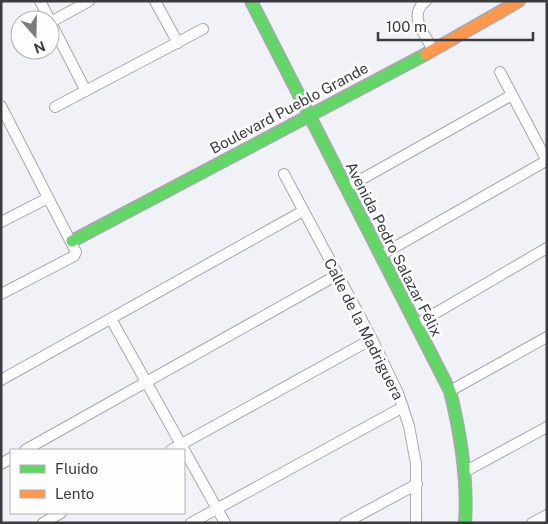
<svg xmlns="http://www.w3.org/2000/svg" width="548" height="524" font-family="'Public Sans',sans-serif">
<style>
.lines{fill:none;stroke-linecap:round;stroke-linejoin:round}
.street-casing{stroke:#a7a8ac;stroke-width:12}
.fast-casing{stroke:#a7a8ac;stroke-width:14}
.slow-casing{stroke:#a7a8ac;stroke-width:14}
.street{stroke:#fdfdfe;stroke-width:10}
.fast{stroke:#63d668;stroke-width:11}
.slow{stroke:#ff974d;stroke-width:11}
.labels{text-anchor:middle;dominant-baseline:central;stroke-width:5;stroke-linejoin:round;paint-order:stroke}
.street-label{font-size:15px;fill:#3b3c40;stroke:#fefefe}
</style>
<rect width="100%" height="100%" fill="#f1f2f8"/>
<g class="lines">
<g class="street-casing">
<path id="street" d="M40,1l10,19
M155,1l23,42
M426,1c-19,14 -1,33 7,49
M50,21l36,70
M51,22l38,-21
M500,72l47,89
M1,106l75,146 -2,4 -73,38
M55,107l148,-78
M284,174l88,165 26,54 11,33 7,38v59
M346,188l166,-93
M1,222l47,-24
M381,255l165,-94
M111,319l114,204
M417,324l130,-76
M1,380l302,-169
M450,391l97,-54
M25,450l312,-175
M171,450l201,-111
M1,464l10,-6
M466,471l81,-44
M43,523l18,-10
M191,523l212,-116
M345,523l72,-39
M532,523l15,-8"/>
</g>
<g class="fast-casing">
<path id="fast" d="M251,1l199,390c11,44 18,87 15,132
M72,241l354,-187"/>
</g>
<g class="slow-casing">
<path id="slow" d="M426,54l93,-53"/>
</g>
<use href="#street" class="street"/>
<use href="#fast" class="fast"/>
<use href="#slow" class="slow"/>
</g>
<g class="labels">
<g class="street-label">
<text transform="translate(289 108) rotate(-28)">Boulevard Pueblo Grande</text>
<text transform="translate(394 249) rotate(63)">Avenida Pedro Salazar Félix</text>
<text transform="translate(364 329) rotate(63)">Calle de la Madriguera</text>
</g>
</g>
<rect width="548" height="524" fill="none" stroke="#3b3c40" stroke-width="5"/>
<rect x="10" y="449" width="175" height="65" fill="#fefefe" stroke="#b0b0b2"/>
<rect x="20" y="465" width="25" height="8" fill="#63d668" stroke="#b0b0b2"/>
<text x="55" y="474" font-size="15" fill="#3b3c40">Fluido</text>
<rect x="20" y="490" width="25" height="8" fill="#ff974d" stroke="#b0b0b2"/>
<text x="55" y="499" font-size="15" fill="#3b3c40">Lento</text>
<g transform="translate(35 35) rotate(160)"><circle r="24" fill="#fefefe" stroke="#b0b0b2"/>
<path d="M0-4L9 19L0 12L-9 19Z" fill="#7b7c80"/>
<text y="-8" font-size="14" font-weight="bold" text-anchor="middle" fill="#3b3c40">N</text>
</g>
<path d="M378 32v8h155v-8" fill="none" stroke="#3b3c40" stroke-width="2.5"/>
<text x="386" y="32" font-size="15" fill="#3b3c40" stroke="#fefefe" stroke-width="4" paint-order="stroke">100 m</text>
</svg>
